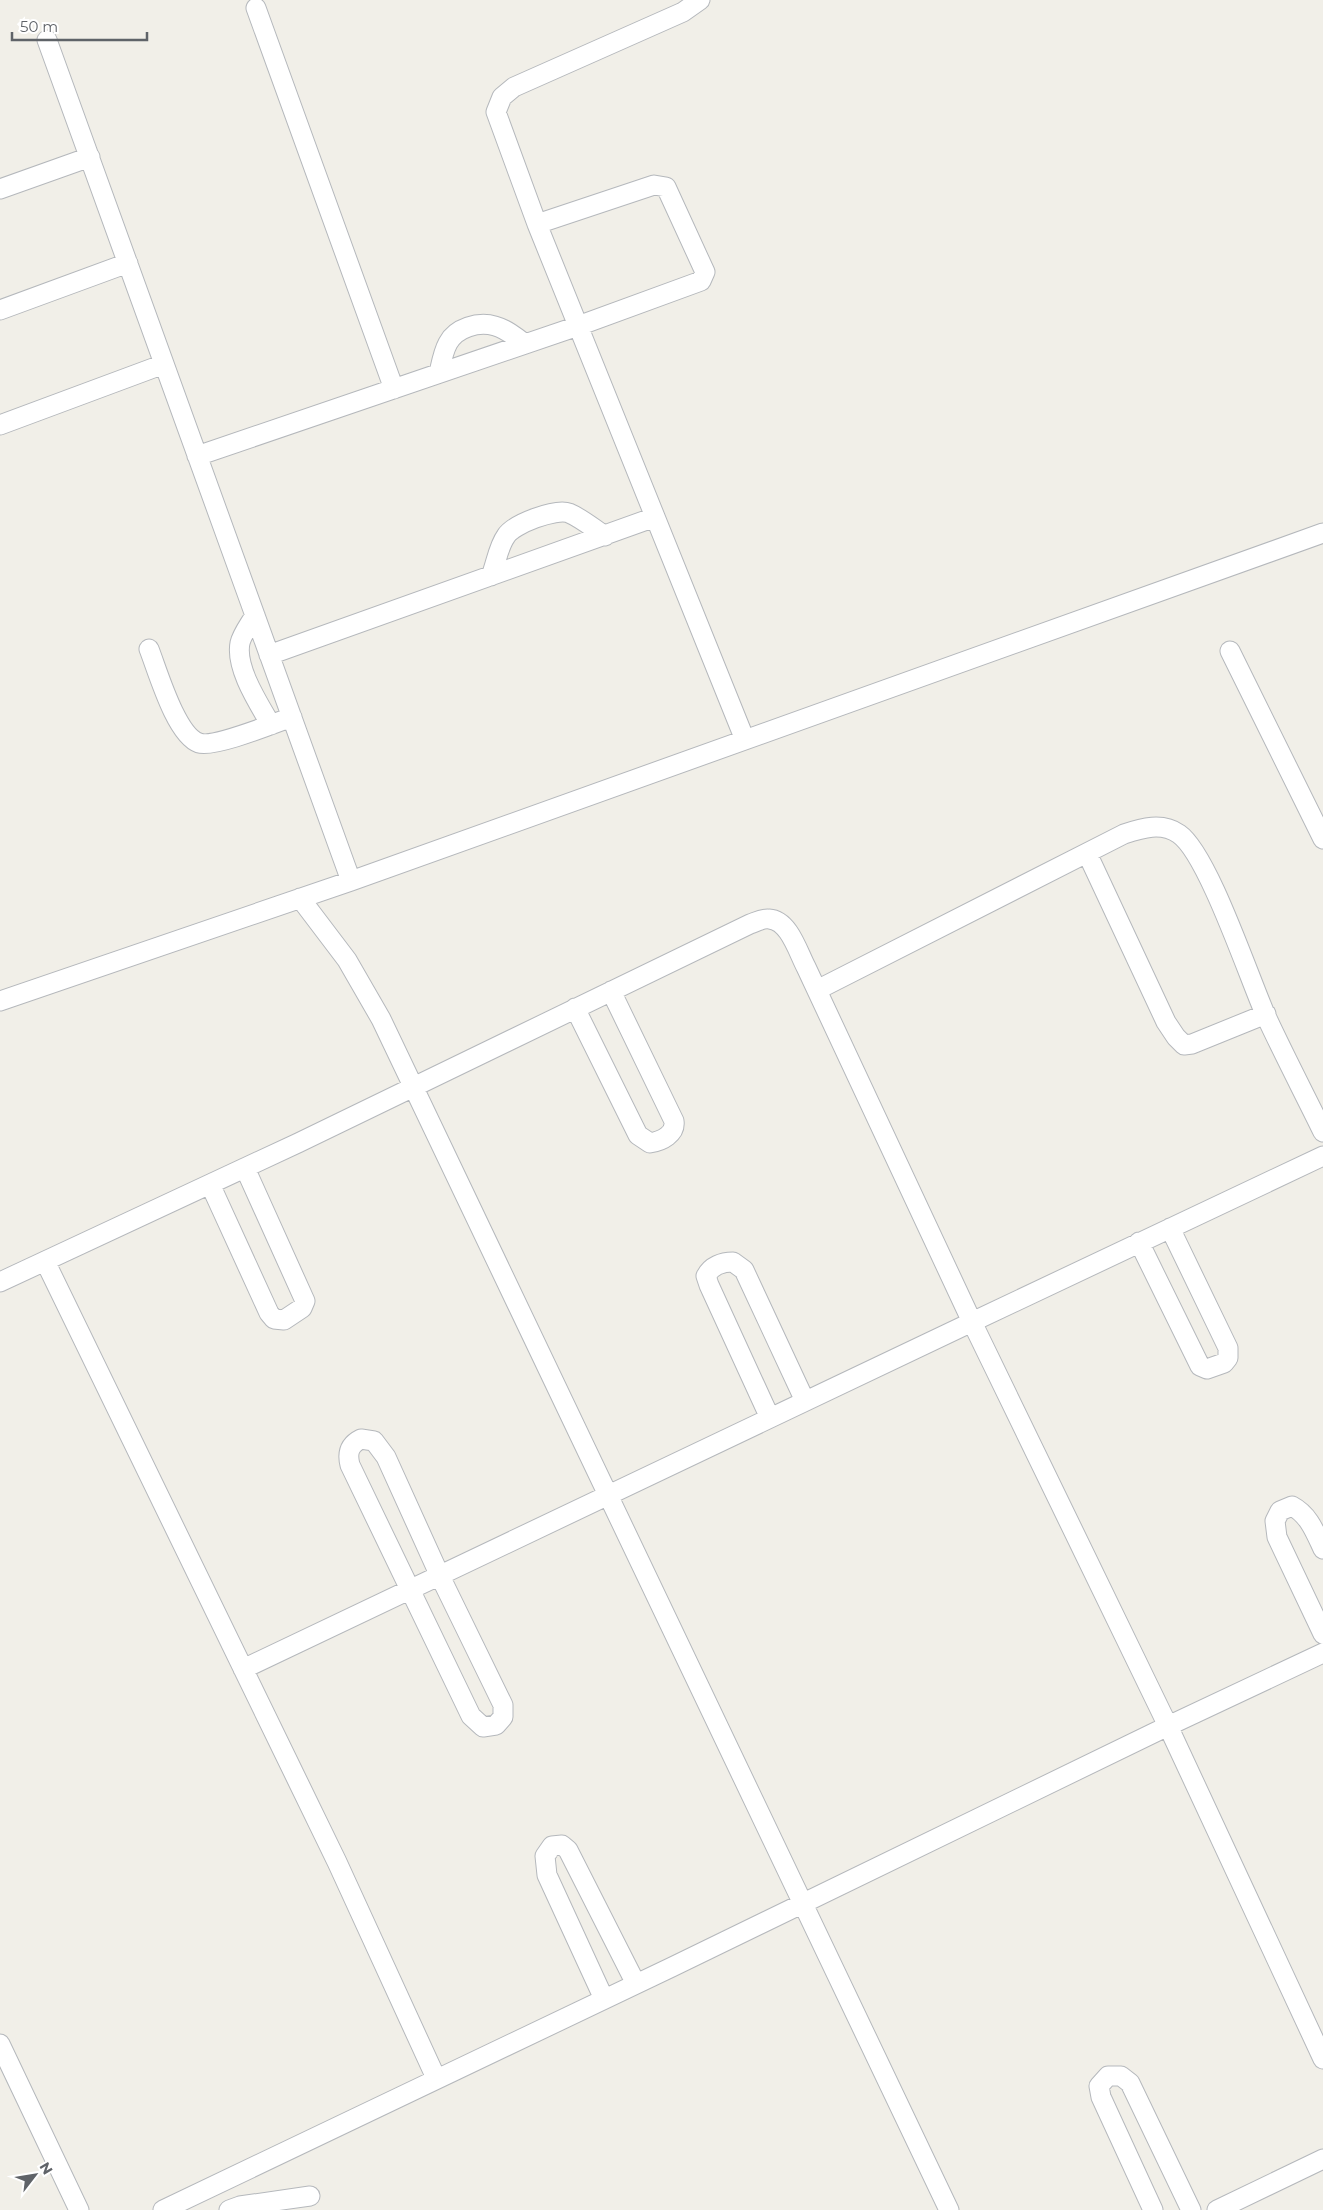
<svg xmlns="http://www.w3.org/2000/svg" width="1323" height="2210" font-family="Montserrat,sans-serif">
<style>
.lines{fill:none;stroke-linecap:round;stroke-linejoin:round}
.minor-casing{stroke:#b5b8bc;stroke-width:21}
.minor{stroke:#fff;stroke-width:19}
</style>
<rect width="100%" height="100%" fill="#f1efe8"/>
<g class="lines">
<g class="minor-casing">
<path id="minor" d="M700,0l-17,12 -169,75 -12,10 -6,15 41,112 208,516
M256,8l138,381
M47,40l304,841
M0,189l90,-32
M0,310l128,-47
M439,373c2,-9 4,-21 9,-30 8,-15 30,-22 47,-17 11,3 21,11 30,18
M0,425l164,-61
M197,456l381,-130 123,-45 4,-9 -39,-85 -12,-2 -117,39
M491,576c5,-12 7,-29 15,-40 7,-12 50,-28 63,-23 12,5 24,15 36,23
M255,615c-5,9 -13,19 -15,28 -5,25 19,61 31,82
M149,649c9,23 27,86 50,94 15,5 76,-20 93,-26
M1230,651l93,188
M269,655l386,-138
M1087,853l79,169 10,15 8,8 8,-1 74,-30
M300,898l47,62 34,59 568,1191
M817,990l307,-156c18,-6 38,-12 55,0 29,20 70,144 87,182 18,39 38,77 57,116
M0,1001l351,-120 972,-348
M575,1008l63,127 12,8c12,-2 26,-9 24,-22l-63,-130
M210,1184l59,129 5,6 10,1 18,-12 3,-7 -60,-133
M1139,1242l61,124 7,3 17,-6 4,-5v-10l-58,-120
M45,1261l292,601 99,216
M0,1282l298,-139 452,-219c6,-2 13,-6 19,-5 20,1 29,33 37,48l166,355 -729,347
M770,1418l-61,-133 -3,-9c5,-10 16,-14 27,-14l11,8 61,131
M361,1439l13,2 12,16 53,117 64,131v12l-7,8 -13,2 -12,-11 -121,-251c-3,-12 -1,-20 11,-26z
M1323,1549c-8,-17 -14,-34 -31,-43l-12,5 -5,10 2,16 46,97
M1323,1653l-155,73 155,333
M604,1999l-57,-124 -2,-19 7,-10 10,-1 6,5 68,134
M0,2044l79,166
M163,2210l509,-243 496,-241 -196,-404 351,-166
M229,2210l11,-4 70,-10
M1153,2210l-52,-113 -2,-11 9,-10h13l9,7 61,127
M1217,2210l106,-51"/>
</g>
<use href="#minor" class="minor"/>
</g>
<g transform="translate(35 2175) rotate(59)" stroke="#ffffff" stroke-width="4" paint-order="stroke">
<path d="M0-4L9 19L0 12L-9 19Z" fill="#5f6368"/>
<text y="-8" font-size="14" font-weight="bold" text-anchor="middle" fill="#5f6368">N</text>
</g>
<path d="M12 32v8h135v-8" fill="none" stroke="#5f6368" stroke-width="2.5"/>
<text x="20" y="32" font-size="15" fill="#5f6368" stroke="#ffffff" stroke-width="4" paint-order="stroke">50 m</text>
</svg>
